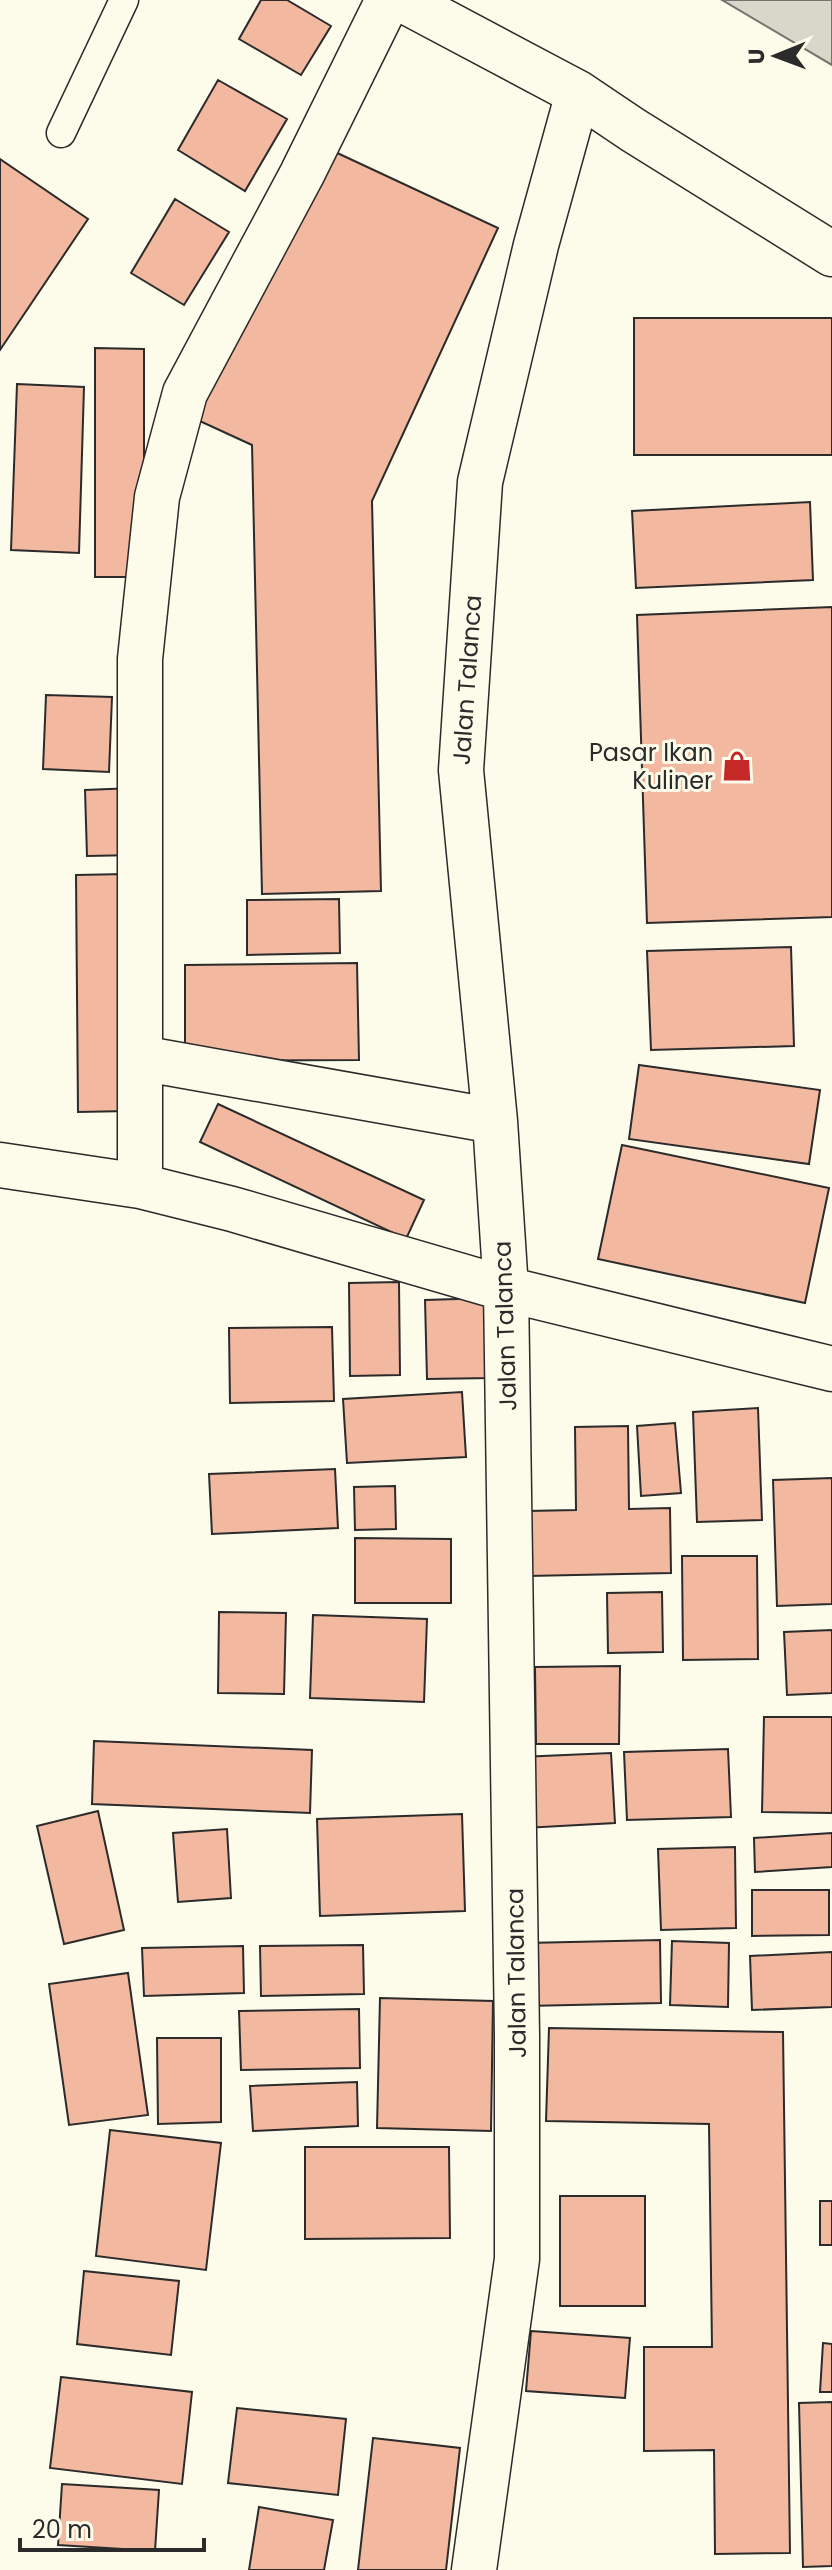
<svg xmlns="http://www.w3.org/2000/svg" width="832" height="2570" font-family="Poppins,sans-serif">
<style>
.water{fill:#d8d7c9;stroke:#74746e;stroke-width:2}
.building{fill:#f2b8a0;stroke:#2b2b2b;stroke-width:2}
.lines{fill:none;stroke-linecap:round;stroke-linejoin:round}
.service-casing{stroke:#2b2b2b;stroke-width:31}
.minor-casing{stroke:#2b2b2b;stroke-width:47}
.service{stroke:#fdfbea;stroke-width:28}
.minor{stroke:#fdfbea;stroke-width:44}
.labels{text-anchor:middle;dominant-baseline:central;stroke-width:6;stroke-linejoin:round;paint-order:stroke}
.street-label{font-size:24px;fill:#2b2b2b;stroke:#fdfbea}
.poi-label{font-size:24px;fill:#2b2b2b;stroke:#fdfbea;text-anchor:end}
</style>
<rect width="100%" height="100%" fill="#fdfbea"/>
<path class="water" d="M722,0h110v65z"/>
<path class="building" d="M261,0h26l44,26 -30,49 -62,-36z
M218,80l69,39 -42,72 -67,-41z
M318,144l180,84 -126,273 9,390 -119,3 -10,-449 -61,-28z
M0,159l88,60 -88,131z
M175,199l54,33 -45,73 -53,-32z
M634,318h198v137h-198z
M95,348l49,1v228h-49z
M17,384l67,3 -5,166 -68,-3z
M810,502l3,78 -177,8 -4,-77z
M832,607v310l-185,6 -10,-308z
M46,695l66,2 -3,75 -66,-3z
M134,788l2,67 -49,1 -2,-66z
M126,874l2,237 -50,1 -2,-237z
M339,899l1,54 -93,2v-55z
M791,947l3,99 -143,4 -4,-99z
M357,963l2,97 -174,1v-96z
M639,1065l181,25 -11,74 -180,-25z
M218,1104l206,96 -18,39 -206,-97z
M622,1145l207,43 -24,115 -207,-44z
M399,1282l1,93 -50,1 -1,-93z
M489,1298l3,80 -65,1 -2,-79z
M332,1327l2,74 -104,2 -1,-75z
M462,1392l4,65 -119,6 -4,-64z
M758,1408l4,112 -65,2 -4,-110z
M675,1423l6,70 -40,3 -4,-70z
M628,1426l1,83 41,-1 1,65 -143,3 -1,-65 49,-1 -1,-83z
M335,1469l3,59 -126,6 -3,-60z
M832,1478v126l-55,2 -4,-126z
M395,1486l1,43 -41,1 -1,-43z
M355,1538l96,1v64h-96z
M682,1556h75l1,103 -75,1z
M662,1592l1,60 -55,1 -1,-60z
M219,1612l67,1 -2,81 -66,-1z
M313,1615l114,4 -3,83 -114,-4z
M832,1630v63l-45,2 -3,-63z
M620,1666l-1,78h-83l-1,-77z
M764,1717h68v96l-70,-1z
M94,1741l218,9 -2,63 -218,-9z
M728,1749l3,68 -104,3 -3,-68z
M611,1753l4,70 -91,5 -4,-71z
M98,1811l26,119 -60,14 -27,-118z
M462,1814l3,97 -145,5 -3,-97z
M227,1829l4,69 -53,4 -5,-69z
M832,1833v34l-77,5 -1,-34z
M735,1847l1,81 -75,2 -3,-81z
M752,1890h77v45l-77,1z
M660,1940l1,63 -134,3 -1,-63z
M672,1941l57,2 -1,64 -58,-2z
M363,1945l1,49 -103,2 -1,-50z
M243,1946l1,47 -100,3 -2,-48z
M832,1952v55l-80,3 -2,-54z
M128,1973l20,142 -79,10 -20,-141z
M380,1998l113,3 -2,130 -114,-3z
M359,2009l1,59 -119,2 -2,-59z
M549,2028l234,4 7,521 -75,1 -1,-104 -70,1v-104h68l-3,-223 -163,-3z
M157,2038h64v84l-63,2z
M357,2082l1,44 -105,5 -3,-45z
M110,2130l111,13 -15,127 -110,-14z
M305,2147h144l1,91 -145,1z
M560,2196h85v110h-85z
M820,2201h12v44h-12z
M84,2271l95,10 -8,74 -94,-11z
M531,2331l99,7 -5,60 -99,-7z
M823,2343l9,1v48h-12z
M61,2377l131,15 -10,92 -132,-16z
M832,2402v164l-29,1 -4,-164z
M237,2408l109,11 -8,76 -110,-12z
M373,2438l87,10 -14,122h-88z
M62,2484l97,6 -4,61 -97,-6z
M259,2507l74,13 -9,50h-75z"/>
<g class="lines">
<g class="service-casing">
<path id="service" d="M61,133l63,-133"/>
</g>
<g class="minor-casing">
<path id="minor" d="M403,0l175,93 55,37 199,124
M140,1058l355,63
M0,1165l140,21 92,23 274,80 326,80
M140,1186v-527l17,-162 28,-104 117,-219 86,-174
M474,2570l43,-311v-223l-11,-747 -11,-168 -34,-351 19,-288 56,-237 42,-152"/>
</g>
<use href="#service" class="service"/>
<use href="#minor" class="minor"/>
</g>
<defs>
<g id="shop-bare" transform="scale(2.4)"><path d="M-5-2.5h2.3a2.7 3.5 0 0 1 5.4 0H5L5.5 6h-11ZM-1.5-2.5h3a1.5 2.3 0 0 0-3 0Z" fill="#c62828" stroke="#fdfbea" stroke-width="2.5" paint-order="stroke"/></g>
</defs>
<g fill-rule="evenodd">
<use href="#shop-bare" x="737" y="766"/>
</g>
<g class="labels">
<g class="street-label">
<text transform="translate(467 680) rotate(-86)">Jalan Talanca</text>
<text transform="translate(505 1326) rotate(-92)">Jalan Talanca</text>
<text transform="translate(516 1973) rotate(-91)">Jalan Talanca</text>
</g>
<g class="poi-label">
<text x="713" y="752">Pasar Ikan<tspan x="713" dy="28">Kuliner</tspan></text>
</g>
</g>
<g transform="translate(776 56) rotate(269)" stroke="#fdfbea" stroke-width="6" paint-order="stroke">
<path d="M0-6L14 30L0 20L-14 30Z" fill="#2b2b2b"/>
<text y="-12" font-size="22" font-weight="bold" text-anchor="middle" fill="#2b2b2b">U</text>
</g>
<path d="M20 2538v12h184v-12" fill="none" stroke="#2b2b2b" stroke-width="4"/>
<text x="32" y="2538" font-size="24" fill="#2b2b2b" stroke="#fdfbea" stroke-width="6" paint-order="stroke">20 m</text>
</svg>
